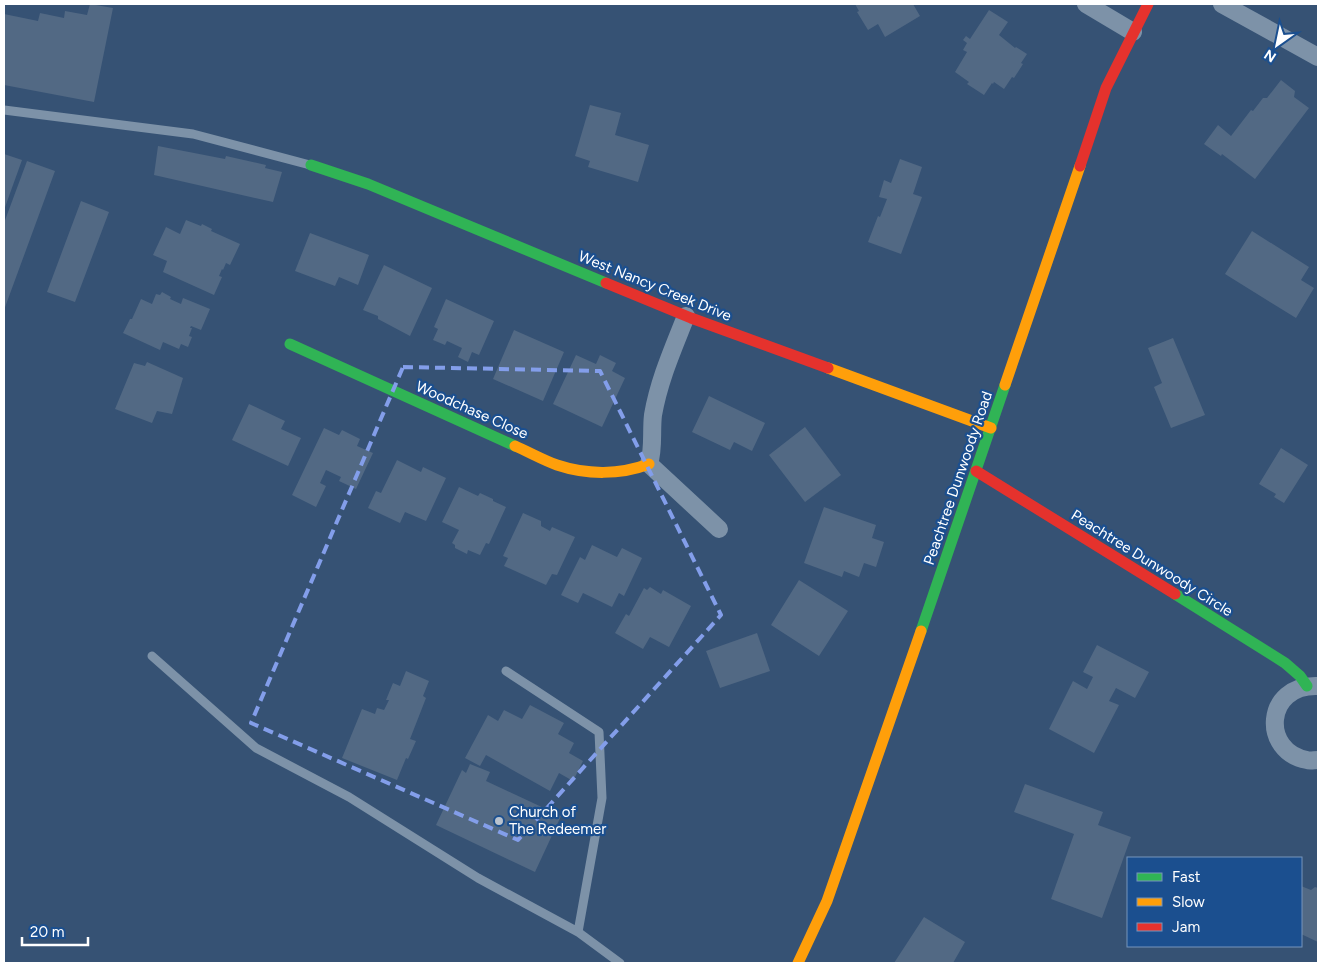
<svg xmlns="http://www.w3.org/2000/svg" width="1322" height="967" font-family="Figtree,sans-serif">
<style>
.building{fill:#526984}
.lines{fill:none;stroke-linecap:round;stroke-linejoin:round}
.lane{stroke:#7d92a8;stroke-width:9}
.street{stroke:#7d92a8;stroke-width:18}
.fast{stroke:#30b455;stroke-width:11}
.slow{stroke:#ff9f0a;stroke-width:11}
.jam{stroke:#e5322d;stroke-width:11}
.marked{fill:none;stroke:#839eea;stroke-width:4;stroke-dasharray:10 6;stroke-linejoin:round}
.poi-dot{fill:#b9c2ce;stroke:#1b4f8f;stroke-width:2}
.labels{text-anchor:middle;dominant-baseline:central;stroke-width:4.5;stroke-linejoin:round;paint-order:stroke}
.street-label{font-size:15px;fill:#fff;stroke:#1b4f8f}
.poi-label{font-size:15px;fill:#fff;stroke:#1b4f8f;text-anchor:start}
</style>
<rect width="100%" height="100%" fill="#365274"/>
<path class="building" d="M90,4l23,4 -19,94 -90,-17v-71l34,7 2,-8 24,5 1,-7 22,4z
M855,4h58l7,12 -35,21 -7,-13 -10,6 -11,-18 2,-1z
M989,10l19,12 -9,13 16,13 1,-1 11,7 -6,9 2,1 -9,14 -2,-1 -8,12 -10,-7 -1,2 -1,-1 -8,12 -17,-11 2,-2 -14,-10 12,-20 -4,-2 4,-7 -4,-3 3,-4 4,3z
M1281,80l14,11 -1,6 15,11 -54,71 -33,-25 -1,2 -17,-12 14,-19 13,11 20,-26 2,1 10,-13h4z
M590,105l31,8 -6,22 34,10 -11,37 -50,-15 2,-6 -15,-5z
M158,146l67,13 1,-3 40,9 -1,3 17,4 -9,30 -119,-27z
M4,154l18,6 -18,50z
M900,159l22,8 -9,27 9,3 -21,57 -33,-12 10,-26 2,1 7,-18 -8,-2 5,-17 7,3z
M27,161l28,10 -51,139v-87z
M81,201l28,11 -34,90 -28,-10z
M186,220l15,6 1,-2 10,5 -1,2 29,13 -10,21 -4,-2 -3,7 -1,-1 -3,7 3,1 -8,18 -51,-23 4,-11 -14,-6 13,-28 14,7z
M1252,231l57,36 -8,13 13,8 -18,30 -71,-44z
M310,233l59,22 -11,30 -19,-8 -4,9 -40,-15z
M384,265l48,23 -22,48 -32,-17v-3l-15,-6z
M162,292l9,5 -1,2 11,5 2,-6 27,11 -9,21 -10,-4 -1,2h2l-3,8 3,1 -4,10 -7,-3 -2,5 -16,-7 -3,8 -37,-17 7,-14h2l9,-20 11,5 4,-10 4,1z
M446,299l48,22 -15,34 -7,-3 -4,10 -10,-5 4,-9 -15,-7 -2,4 -12,-5 5,-11 -4,-2z
M514,330l50,22 -21,49 -50,-22z
M1173,338l32,77 -34,13 -17,-41 8,-4 -14,-35z
M576,355l20,9 4,-9 16,8 -4,8 13,7 -23,49 -49,-23z
M147,362l36,16 -11,36 -15,-3 -5,12 -37,-14 19,-46 11,3z
M709,396l56,27 -13,28 -18,-9 -4,8 -38,-18z
M249,404l36,17 -4,8 20,9 -13,28 -56,-26z
M805,427l36,48 -36,27 -36,-47z
M324,428l15,7 3,-5 18,9 -3,7 16,7 -17,36 -17,-8 2,-4 -15,-7 -6,13 6,3 -10,21 -24,-12z
M1281,448l27,17 -24,38 -10,-6 2,-3 -17,-10z
M397,460l24,12 2,-5 23,11 -20,43 -21,-9 -5,11 -32,-15 8,-17 5,2z
M459,487l19,9 2,-3 13,6v2l13,6 -17,37 -3,-1 -6,12 -12,-5 -1,4 -12,-6v-3l-3,-2 7,-13 -17,-8z
M824,507l52,18 -4,13 12,4 -8,25 -12,-4 -5,14 -15,-6 -2,6 -38,-14z
M523,513l18,8v5l9,5 2,-4 23,10 -18,38 -5,-1 -6,11 -42,-19 4,-8 -5,-2z
M592,545l25,12 5,-9 20,10 -18,38 -5,-3 -7,14 -29,-14 -5,10 -17,-8 19,-38 5,3z
M799,580l49,31 -29,45 -48,-31z
M650,587l11,7 2,-4 28,16 -22,41 -19,-10 -7,12 -28,-16 11,-19 3,2 15,-28 3,2z
M757,633l13,38 -50,17 -14,-37z
M1097,645l52,27 -14,26 -19,-10 -7,13 10,4 -25,48 -45,-24 24,-48 14,8 6,-12 -10,-5z
M406,671l23,10 -6,15 3,2 -16,41 6,2 -8,18 -2,-1 -9,22 -55,-22 20,-49 13,5 2,-6 7,2 5,-10h-3l7,-17 7,3z
M530,705l34,18 -6,11 16,9 -5,10 14,8 -10,20 -14,-8 -9,18 -64,-36 -6,11 -15,-8 23,-43 10,6 6,-11 18,9z
M470,764l20,8 -4,9 75,35 -26,56 -99,-47 26,-55 4,3z
M1025,784l78,28 -5,13 33,12 -29,81 -51,-19 23,-65 -60,-22z
M1301,886l10,4 4,-3 3,1v54l-17,-8z
M924,917l41,25 -12,21h-59z"/>
<g class="lines">
<path class="lane" d="M4,110l189,24 117,31
M152,656l104,92 93,49 129,81 100,54 42,31
M506,671l93,61 3,66 -24,134"/>
<path class="street" d="M1086,4l47,28
M1222,4l96,53
M686,316c-13,33 -27,64 -33,99 -2,16 1,33 -4,49l70,65
M1318,686c-54,-2 -57,66 -11,74 3,1 7,0 11,0"/>
<path class="fast" d="M311,165l57,19 238,99
M290,344l225,102
M1175,594l110,69 15,13 7,10
M921,631l84,-246"/>
<path class="slow" d="M828,368l163,60
M1005,385l75,-219
M515,446c14,6 28,14 42,19 30,10 63,10 92,-1
M798,963l29,-62 94,-270"/>
<path class="jam" d="M1080,166l26,-78 42,-84
M606,283l85,35 137,50
M976,471l199,123"/>
</g>
<path class="marked" d="M403,367l197,4 121,244 -203,225 -267,-117z"/>
<circle class="poi-dot" cx="499" cy="821" r="5"/>
<g class="labels">
<g class="street-label">
<text transform="translate(655 286) rotate(22)">West Nancy Creek Drive</text>
<text transform="translate(472 410) rotate(24)">Woodchase Close</text>
<text transform="translate(958 478) rotate(-71)">Peachtree Dunwoody Road</text>
<text transform="translate(1152 563) rotate(32)">Peachtree Dunwoody Circle</text>
</g>
<g class="poi-label">
<text x="509" y="812">Church of<tspan x="509" dy="17">The Redeemer</tspan></text>
</g>
</g>
<rect width="1322" height="967" fill="none" stroke="#ffffff" stroke-width="10"/>
<rect x="1127" y="857" width="175" height="90" fill="#1b4f8f" stroke="#7695bc"/>
<rect x="1137" y="873" width="25" height="8" fill="#30b455" stroke="#7695bc"/>
<text x="1172" y="882" font-size="15" fill="#ffffff">Fast</text>
<rect x="1137" y="898" width="25" height="8" fill="#ff9f0a" stroke="#7695bc"/>
<text x="1172" y="907" font-size="15" fill="#ffffff">Slow</text>
<rect x="1137" y="923" width="25" height="8" fill="#e5322d" stroke="#7695bc"/>
<text x="1172" y="932" font-size="15" fill="#ffffff">Jam</text>
<g transform="translate(1277 45) rotate(213)" stroke="#1b4f8f" stroke-width="4" paint-order="stroke">
<path d="M0-4L9 19L0 12L-9 19Z" fill="#ffffff"/>
<text y="-8" font-size="14" font-weight="bold" text-anchor="middle" fill="#ffffff">N</text>
</g>
<path d="M22 937v8h66v-8" fill="none" stroke="#ffffff" stroke-width="2.5"/>
<text x="30" y="937" font-size="15" fill="#ffffff" stroke="#1b4f8f" stroke-width="4" paint-order="stroke">20 m</text>
</svg>
